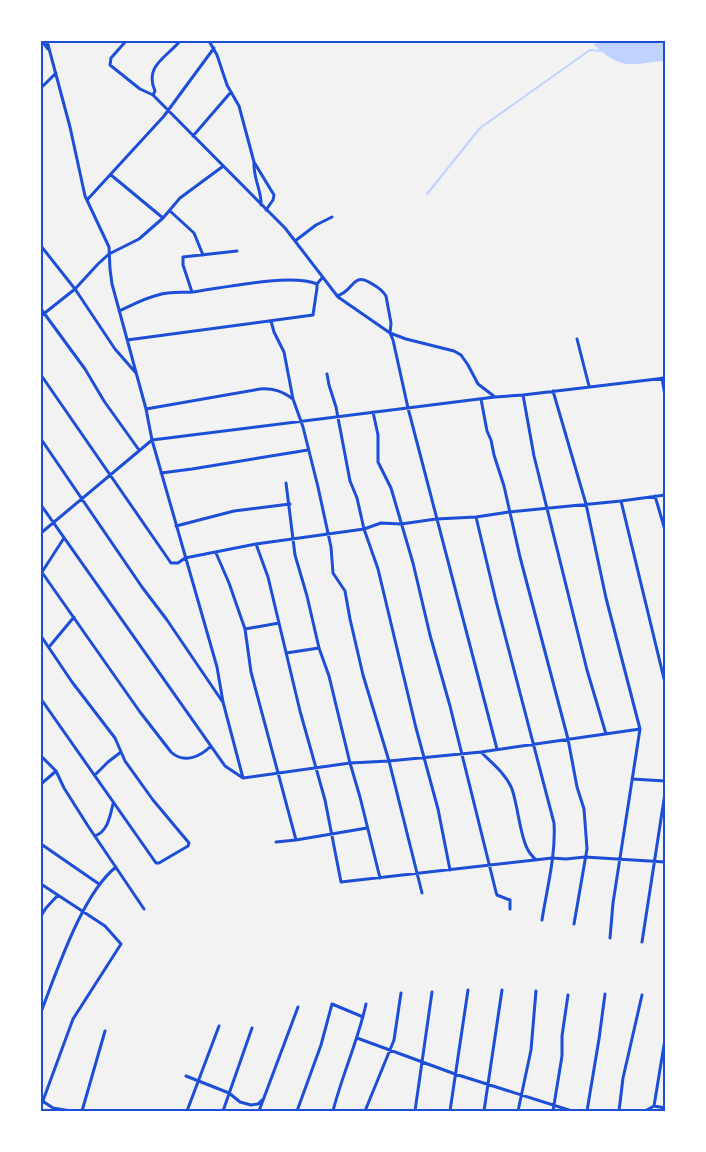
<svg xmlns="http://www.w3.org/2000/svg" width="706" height="1152" font-family="Inter,sans-serif">
<style>
.water{fill:#bfd3fe}
.lines{fill:none;stroke-linecap:round;stroke-linejoin:round}
.stream{stroke:#bfd3fe;stroke-width:2}
.minor{stroke:#1d4ed8;stroke-width:3}
.neatline{fill:none;stroke:#1d4ed8;stroke-width:2}
</style>
<rect width="100%" height="100%" fill="#f2f2f2"/>
<path class="water" d="M597,41h68v20c-13,0 -24,4 -36,3 -14,0 -25,-11 -35,-19z"/>
<g class="lines">
<path class="stream" d="M427,194l53,-66 110,-78 13,1"/>
<path class="minor" d="M42,41l6,8
M126,41l-15,17 -1,7 30,24 13,6 132,133 53,69 52,36 16,6 48,12 7,4 7,10 10,19 17,13 28,-2 142,-17
M209,41l8,14 10,30 12,21 15,56 20,33 -1,5 -7,10
M41,88l15,-15
M153,95l2,-4c-11,-25 11,-33 25,-50
M193,136l38,-44
M254,162c-1,17 8,29 7,43
M111,175l52,43
M87,200l77,-84 50,-68
M170,211l24,22 9,22
M295,241l21,-16 16,-8
M41,246l34,43 40,60 21,24
M192,292l-9,-27v-8l54,-6
M337,296c19,-6 14,-26 37,-11 5,3 9,6 12,11l5,27 -1,10 3,7 15,68 89,341
M41,309l44,60 19,32 35,49
M119,311c13,-6 26,-13 39,-16 12,-4 24,-2 35,-3 29,-4 98,-19 124,-8
M41,316l34,-27 23,-25 11,-10 30,-15 24,-21 17,-20 42,-31
M271,321l3,11 10,20 9,47 10,28 15,60 13,60 2,26 12,18 5,28 13,56 26,86 33,132
M577,339l12,47
M127,340l186,-25 4,-27v-4l5,-6
M327,374l2,11 7,22 14,74 7,17 7,31 14,40 38,159 22,81 12,61
M41,375l130,188h7l7,-5 71,-14 108,-15 17,-6 20,1 35,-5 40,-2 33,-5 112,-11 44,-6
M662,378l3,18
M553,391l33,113 20,94 34,131 -27,174 -3,35
M523,395l11,61 53,214 19,64
M481,399l6,32 4,9 3,15 10,31 16,71 48,182 9,48 7,22 3,40 -13,75
M146,409l114,-20c13,-1 22,2 33,10
M373,412l5,23v27l13,26 22,75 17,72 20,71 46,186 1,3 13,5v9
M41,439l101,148 25,33 55,81
M161,473l31,-4 116,-19
M286,483l9,72 12,41 12,52 10,28 21,87 10,34 20,81
M655,496l10,34
M621,501l44,182
M41,505l184,261 18,12 107,-15 39,-2 92,-9 159,-23
M476,517l20,84 58,222c2,32 -7,65 -12,97
M176,526l58,-15 56,-7
M41,533l111,-93 -6,-31 -34,-125 -2,-15 -1,-22 -24,-51 -15,-69 -23,-86
M256,544l12,33 32,134 25,89 16,82 211,-24 14,1 19,-2 80,5
M216,553l13,30 16,46 6,43 45,168
M41,571l99,141 31,40c13,12 29,5 40,-6
M42,572l22,-34
M245,629l34,-6
M41,636l31,46 43,56 10,23 28,39 36,43 -1,3 -29,17h-3l-115,-164
M49,647l25,-30
M286,653l33,-5
M481,752c11,11 25,22 31,37 6,17 8,48 16,61 2,4 5,7 8,10
M41,756l15,15 8,17 24,38 56,83
M95,775l13,-13 13,-10
M243,778l-20,-76 -6,-35 -65,-227 343,-43
M632,779l33,2
M41,784l15,-13
M95,836c13,-5 15,-20 18,-32
M276,842l20,-2 71,-12
M41,844l58,40
M41,884l64,42 16,18 -48,75 -32,87
M41,916l5,-8 12,-13
M642,942l23,-149
M41,1012c16,-41 41,-118 75,-145
M357,1038l98,36 117,37
M186,1076l43,17 11,9 11,3 7,-1 4,-4
M41,1100l12,8 18,3
M654,1106l11,-67
M82,1111l23,-80
M187,1111l32,-85
M223,1111l29,-83
M259,1111l39,-104
M297,1111l24,-66 11,-41 31,13
M333,1111c9,-36 25,-70 33,-107
M365,1111l29,-71 7,-47
M415,1111l17,-119
M450,1111l18,-121
M484,1111l18,-121
M518,1111l13,-61 5,-59
M553,1111l9,-55v-20l6,-41
M587,1111l12,-72 6,-45
M619,1111l4,-33 19,-83
M645,1111l9,-5 11,2"/>
</g>
<rect width="706" height="1152" fill="none" stroke="#ffffff" stroke-width="85"/>
<rect x="42" y="42" width="622" height="1068" class="neatline"/>
</svg>
